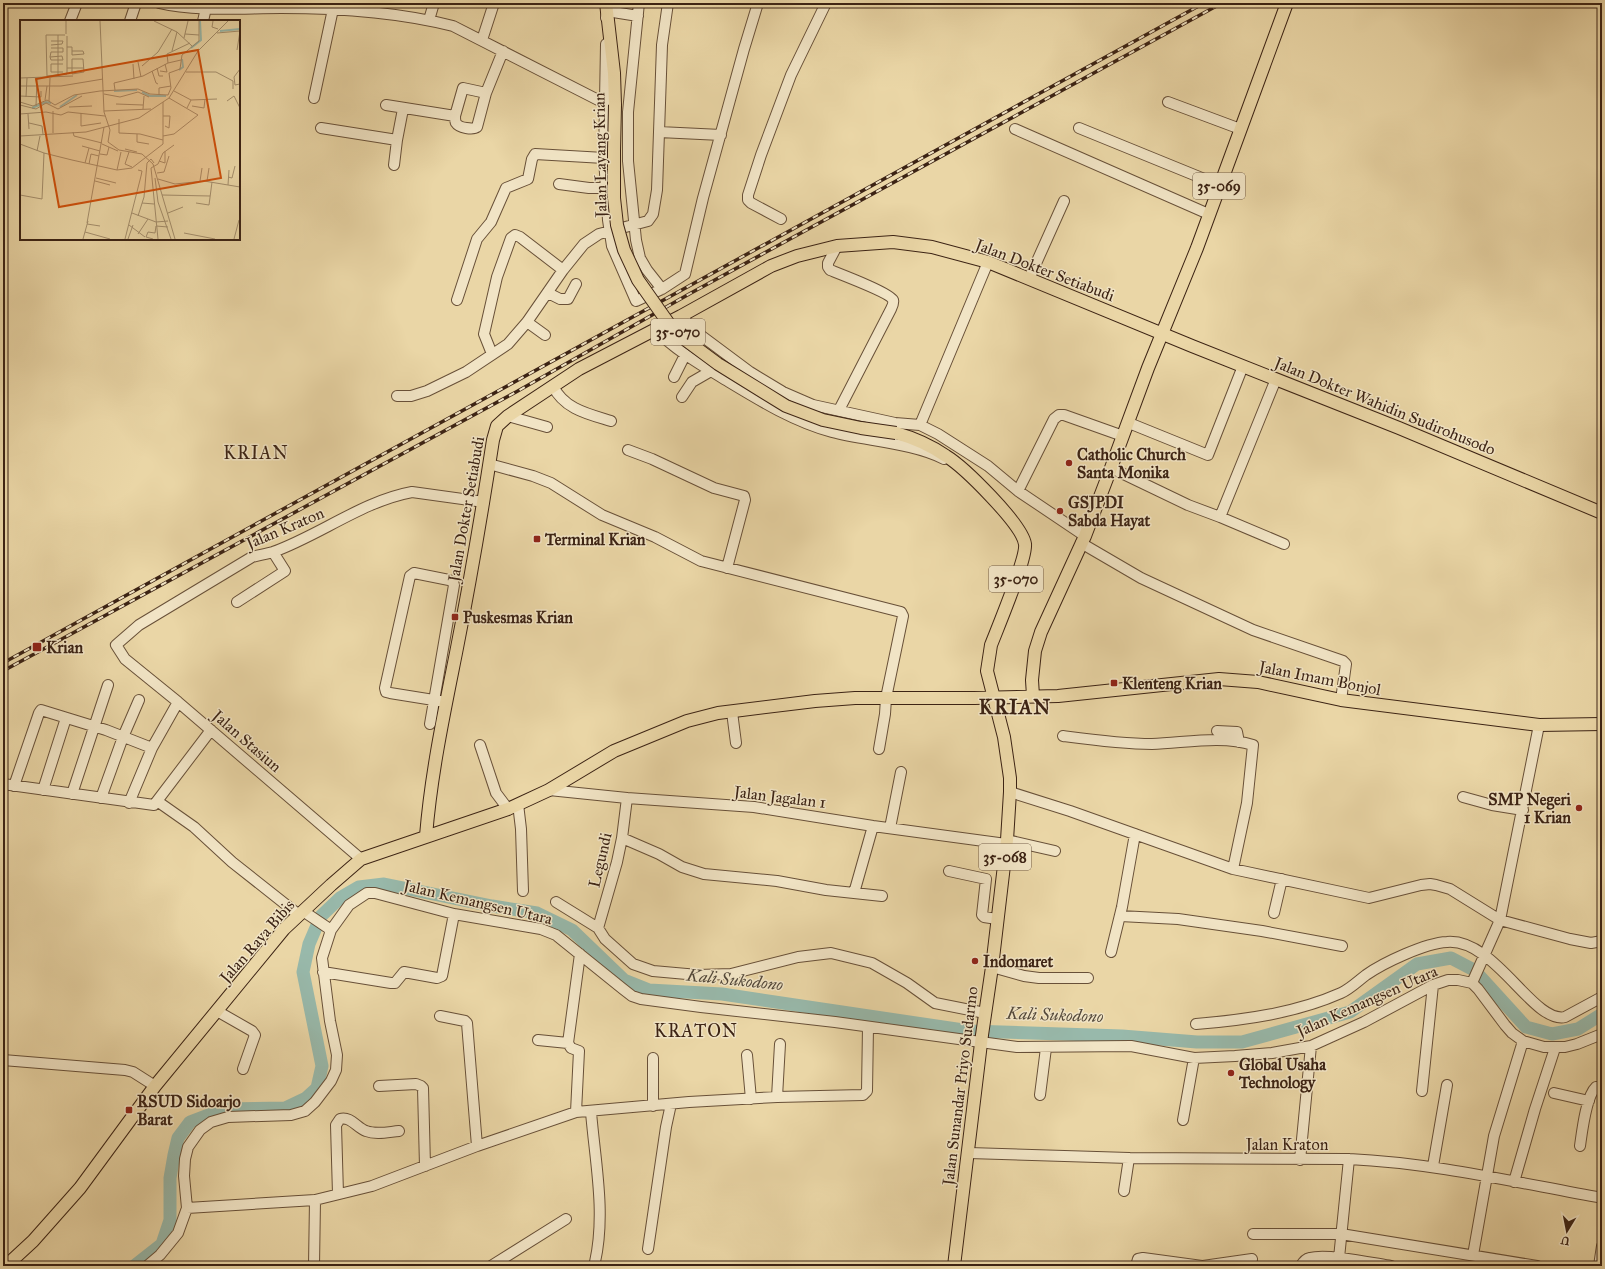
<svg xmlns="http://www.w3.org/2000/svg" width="1605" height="1269" font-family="'IM FELL Great Primer',serif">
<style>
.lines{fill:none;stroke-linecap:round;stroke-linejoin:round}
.river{stroke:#98b9ab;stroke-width:13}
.minor-casing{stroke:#685038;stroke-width:12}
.major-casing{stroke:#3c2314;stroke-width:14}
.minor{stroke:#f1e4c5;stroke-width:10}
.major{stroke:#ead6a6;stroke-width:12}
.rail-casing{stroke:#3c2314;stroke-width:3.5}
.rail{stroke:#f1e4c5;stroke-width:2;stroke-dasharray:6;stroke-linecap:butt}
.major-bridge-casing{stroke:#3c2314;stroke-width:14;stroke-linecap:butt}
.major-bridge{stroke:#ead6a6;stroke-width:12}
.poi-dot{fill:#8f2418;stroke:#f1e4c5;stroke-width:1.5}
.labels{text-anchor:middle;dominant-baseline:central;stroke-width:3;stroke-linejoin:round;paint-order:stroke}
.shield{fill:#f1e4c5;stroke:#725d49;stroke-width:1}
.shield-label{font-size:15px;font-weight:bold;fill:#3c2314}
.street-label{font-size:16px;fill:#3c2314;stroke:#f1e4c5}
.poi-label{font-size:16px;font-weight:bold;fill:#3c2314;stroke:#f1e4c5;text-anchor:start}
.water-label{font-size:17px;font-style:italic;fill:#53483a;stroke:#f1e4c5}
.quarter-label{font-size:18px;letter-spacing:1px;fill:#3c2314;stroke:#f1e4c5}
.district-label{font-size:20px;font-weight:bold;letter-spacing:1px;fill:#3c2314;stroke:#f1e4c5}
.inset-river{fill:none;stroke:#98b9ab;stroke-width:2}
.inset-road{fill:none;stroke:#a48e6c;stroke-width:1}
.view{fill:#ce510d;fill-opacity:0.15;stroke:#ce510d;stroke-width:2}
.inset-edge{fill:none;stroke:#3c2314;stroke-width:2}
</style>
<rect width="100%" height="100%" fill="#ead6a6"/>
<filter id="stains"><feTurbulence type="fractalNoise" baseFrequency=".005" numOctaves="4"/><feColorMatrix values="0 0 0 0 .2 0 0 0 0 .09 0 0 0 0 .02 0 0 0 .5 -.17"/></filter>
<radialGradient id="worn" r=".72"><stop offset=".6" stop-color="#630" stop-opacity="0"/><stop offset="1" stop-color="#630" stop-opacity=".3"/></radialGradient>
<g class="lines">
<path class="river" d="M134,1266l28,-22 8,-24v-42l4,-23 4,-17 12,-16 34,-13 61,-1 21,-10 11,-10 5,-22 -19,-94 6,-28 12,-28 19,-18 19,-11 25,-3 108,22 45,7 35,17 52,50 25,10 73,4 248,37 152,5 75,6h45l108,-30 67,-48 34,-6 23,12 52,57 26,7 26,-5 24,-15"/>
<g class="minor-casing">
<path id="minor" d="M159,3c37,9 84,5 122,5 57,0 117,4 172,18l153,78
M639,3l-11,109v49l8,79 4,18 7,12 15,19
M606,18l1,-7 31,5
M429,20l5,-17
M70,21l7,-18
M130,21l6,-18
M203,21l3,-13
M482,40l12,-37
M606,44l-2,114 4,62 4,26 24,55 26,-12 23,-15 18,-76 41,-149 14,-46
M314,98l19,-89
M1168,102l67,25
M386,105l69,11 8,-28 23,5
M455,116c0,2 0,5 1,7 3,5 17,7 21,4l9,-34 17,-42
M321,128l76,12
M1079,128l135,55
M1015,129l189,83
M659,132l62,3
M394,165l3,-25 6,-31
M559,184l30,4h17
M781,219l-30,-16 -3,-3v-5l13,-40 30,-80 35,-72
M837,246l-9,17v4l2,3c10,4 60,23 63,30 1,3 -1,7 -2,9l-52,101
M1029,279l35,-78
M548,293l12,6h8l8,-15
M457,300l20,-61 14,-17 15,-34 22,-9 4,-20 3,-5 69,4
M681,316l14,15 55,41 33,20 30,13 82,18 25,2 18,9 50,32 30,25 67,45
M527,322l18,13
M655,329c21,22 48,37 74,53 33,20 66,40 103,50 34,9 81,11 112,27
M492,354l-8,-20 13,-57 14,-39 4,-3 5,2 43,33
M674,377l11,-22
M553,386c11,23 35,28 58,35
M397,396h14l16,-5 39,-19 42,-28 19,-22 36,-52 21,-26 15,-10 49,-13 5,-7 4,-24 5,-145 6,-42
M682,397l10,-15 19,-11
M508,416l39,11
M1129,423l79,32 35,-89
M920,425l68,-163
M628,450l24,9 62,29 30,8 1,4 -18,68
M489,464l44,12 18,7 51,32 53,22 46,24 200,51 2,4 -17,82 -1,16 -6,35
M1111,468l77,37 32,12 64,27
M1018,491l36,-72 5,-4h5l59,21
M1220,517l56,-138
M1081,543l60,35 112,52 90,31 3,3 -5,36
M237,602l48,-31 -12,-19
M732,712l4,31
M430,724l24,-139 -1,-3 -4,-2 -35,-7 -4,3 -25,112 1,4 4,1 56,9
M1217,731l20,1 2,10
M1063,736c30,4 59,8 89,8 33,-1 69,-9 101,1l-6,58 -14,66
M480,745l16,48 12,16
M3,784l151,21 57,-75
M14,786l25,-73 2,-3 65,20 46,18
M43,790l23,-72
M549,790l78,8 127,9 119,19 133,18
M1010,792l60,19 163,58 136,29 52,-13 9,-1 6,1 14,4 50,31 70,19 21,4 11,-2
M72,794l36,-109
M1463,797l29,8 31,5
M101,798l22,-61 16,-37
M157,801l37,26 38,35 67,53
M129,803l23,-55 26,-46
M518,804l3,25 2,62
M890,828l11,-56
M622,838l37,16 23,13 22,7 73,7 49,9 56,6
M1007,840l48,11
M361,859l-183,-157 -53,-43 -9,-14 23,-20 113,-68c7,-2 15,-3 21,-5 47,-17 90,-51 139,-60l72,10
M949,871l37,8 -4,36 2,2 13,2
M854,893l19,-67
M556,902l42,26 7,11 28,25 20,7 45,4 33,-1 67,-17 33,-4 41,10 35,20 28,20 50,10
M303,911l28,19
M1274,913l8,-34
M1120,916l58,3 84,12 80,15
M598,928l19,-66 5,-24 5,-40
M1111,952l11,-45 13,-73
M992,967l32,9 15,2h49
M323,972l68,11h4l9,-11 33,6 5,-2 12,-62
M1472,983l28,-63 39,-195
M217,1011l35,20 3,4 -12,34
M440,1016l25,5 2,2 10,123
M1196,1024c49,-4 100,-11 145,-31 9,-4 17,-12 25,-18 17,-12 59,-32 81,-33 48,-4 86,82 118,75l37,-20
M538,1040l30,3 12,-89
M568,1043l3,5 8,3 -3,61
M747,1055l4,44
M653,1058v48
M3,1060l122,10 8,2 22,14
M379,1086l37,-2 5,2 2,2 2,78
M1422,1091l11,-106
M1554,1093l35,8
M1040,1095l6,-47
M777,1097l3,-53
M591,1112c4,49 15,101 4,150
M1183,1120l11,-62
M1580,1146c2,-14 6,-50 16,-59l6,1
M969,1153l160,5 220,1c86,4 169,24 253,39
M1300,1160l11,-114
M1433,1166l14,-81
M1514,1182l21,-73 20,-61
M1124,1191l5,-33
M338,1194l-2,-69 4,-6c11,-3 17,9 26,12 10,4 22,1 33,0
M187,1208l128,-8 57,-14 105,-40 99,-34 113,-10 88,-5 86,-2 4,-4 1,-64
M1253,1234h88l196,32
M648,1249l18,-122 5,-23
M1473,1255l21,-119 29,-95
M1339,1258l10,-99
M147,1266l13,-11 18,-22 9,-25 -3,-32 1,-17 3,-12 12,-17 11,-8 17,-5 63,-2 14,-4 10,-9 16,-21 5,-11 1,-15 -7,-34 -8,-63 9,-28 18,-25 18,-12h8l79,21 87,15 15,6 67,54 9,7 9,3 60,8 134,15 182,25 114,-1 63,12 41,-2 37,-3 39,-7 53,-24 69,-37 15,-5h10l14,3 6,6 27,36 7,8 11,8 21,6h21l12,-3 25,-10
M314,1266l1,-66
M491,1266l75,-47
M1136,1266l2,-7 5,-1 59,8
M1203,1266l49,-7 -1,7
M1301,1266c2,-4 4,-7 9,-8 16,-5 62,5 81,8
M1599,1266l3,-20"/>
</g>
<g class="major-casing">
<path id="major" d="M606,3l8,70 1,32
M896,433c18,5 34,12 50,23 18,11 76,68 79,88 2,14 -27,83 -34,101l-4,26 17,66 6,41v14l-3,48 -15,127 -10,68 -28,231
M1033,696l-1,-16 3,-29 6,-19 44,-96 26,-68 37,-100 49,-120 90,-245
M426,836c5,-62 18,-123 30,-183 14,-71 26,-141 37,-213l4,-14 11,-10 71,-47 102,-53 90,-50 26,-10 40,-10 56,-4 39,5 56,15 204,84 207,82 203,85
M6,1266l27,-25 47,-53 75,-102 129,-157 47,-44 30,-26 147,-50 41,-19 65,-39 73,-30 31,-8 97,-12 40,-3h119l84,-2 161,-17 39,3 83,18 198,25 63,-1"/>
</g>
<use href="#minor" class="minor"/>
<use href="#major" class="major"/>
<g class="rail-casing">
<path id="rail" d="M3,663l1201,-660
M3,671l513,-279 175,-99 531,-290"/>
</g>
<use href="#rail" class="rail"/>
<g class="major-bridge-casing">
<path id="major-bridge" d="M615,105l-1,46v47l3,27 7,25 14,30 31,44 18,17 31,23 68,42 37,14 38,8 35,5"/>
</g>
<use href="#major-bridge" class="major-bridge"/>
</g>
<g class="poi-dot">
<circle cx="1069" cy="463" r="4"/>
<circle cx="1060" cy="511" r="4"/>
<rect x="533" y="535" width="8" height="8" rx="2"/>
<rect x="451" y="613" width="8" height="8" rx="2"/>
<rect x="32" y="642" width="10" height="10" rx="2"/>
<rect x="1110" y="679" width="8" height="8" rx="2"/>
<circle cx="1579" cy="808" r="4"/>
<circle cx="975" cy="961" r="4"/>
<circle cx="1231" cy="1073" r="4"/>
<rect x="125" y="1106" width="8" height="8" rx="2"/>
</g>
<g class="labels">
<g class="shield">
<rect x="1193" y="173" width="52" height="26" rx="3"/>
<rect x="651" y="319" width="54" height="26" rx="3"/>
<rect x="989" y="566" width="54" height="26" rx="3"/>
<rect x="979" y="844" width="52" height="26" rx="3"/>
</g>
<g class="shield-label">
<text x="1219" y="186">35-069</text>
<text x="678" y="332">35-070</text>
<text x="1016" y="579">35-070</text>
<text x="1005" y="857">35-068</text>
</g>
<g class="street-label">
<text transform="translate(600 155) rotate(-91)">Jalan Layang Krian</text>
<text transform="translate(1045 270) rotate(21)">Jalan Dokter Setiabudi</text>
<text transform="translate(1385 406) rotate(22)">Jalan Dokter Wahidin Sudirohusodo</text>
<text transform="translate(466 509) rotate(-80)">Jalan Dokter Setiabudi</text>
<text transform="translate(285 528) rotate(-23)">Jalan Kraton</text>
<text transform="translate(1320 678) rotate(11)">Jalan Imam Bonjol</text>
<text transform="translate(247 741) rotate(41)">Jalan Stasiun</text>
<text transform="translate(780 797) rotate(7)">Jalan Jagalan 1</text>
<text transform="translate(600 860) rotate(-77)">Legundi</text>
<text transform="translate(478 902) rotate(13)">Jalan Kemangsen Utara</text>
<text transform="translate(257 941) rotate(-49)">Jalan Raya Bibis</text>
<text transform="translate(1367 1001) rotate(-24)">Jalan Kemangsen Utara</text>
<text transform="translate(960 1086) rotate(-83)">Jalan Sunandar Priyo Sudarmo</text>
<text x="1287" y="1144">Jalan Kraton</text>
</g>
<g class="poi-label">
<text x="1077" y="454">Catholic Church<tspan x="1077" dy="18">Santa Monika</tspan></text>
<text x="1068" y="502">GSJPDI<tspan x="1068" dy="18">Sabda Hayat</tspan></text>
<text x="545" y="539">Terminal Krian</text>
<text x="463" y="617">Puskesmas Krian</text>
<text x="46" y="647">Krian</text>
<text x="1122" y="683">Klenteng Krian</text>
<text x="1571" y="799" text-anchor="end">SMP Negeri<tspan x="1571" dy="18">1 Krian</tspan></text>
<text x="983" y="961">Indomaret</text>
<text x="1239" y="1064">Global Usaha<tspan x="1239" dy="18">Technology</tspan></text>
<text x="137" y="1101">RSUD Sidoarjo<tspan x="137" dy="18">Barat</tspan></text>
</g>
<g class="water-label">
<text transform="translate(735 980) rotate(6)">Kali Sukodono</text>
<text transform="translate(1055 1015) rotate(2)">Kali Sukodono</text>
</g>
<g class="quarter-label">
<text x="256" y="453">KRIAN</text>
<text x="696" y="1031">KRATON</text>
</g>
<g class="district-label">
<text x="1015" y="707">KRIAN</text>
</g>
</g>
<g transform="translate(20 20)">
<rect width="220" height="220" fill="#ead6a6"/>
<path class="inset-river" d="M200,11l20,-2M171,28l10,-8 -1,-19M159,50l4,-3 -1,-8M94,71l23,-1M122,72l8,4h16M40,87l17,-12M12,88l14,-6 5,1"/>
<path class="inset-road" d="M46,1v13M80,1l4,91 6,18 -2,12 11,8 23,4 11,10 22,75M134,1l23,11 15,14M193,1l-1,6 6,2M197,13l23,-2 -3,19M165,14l14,1M38,15v40M45,15h-19l1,41 20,-2v-38M164,18l4,-17M31,21h12l-1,3 -11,1M47,27h5v8l12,-1 -1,-3h-11M152,31l5,-19M30,37l1,-5h12v-4h-12M30,37l12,-1 1,4h-12zM52,39h11l1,13 -12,2zM118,42l3,15M148,43l-1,-9 23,-11M43,44h-12v8h12M113,44l1,15M122,46l16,-14 14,-23M47,48h17M137,48l2,8h4M220,49l-6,8 1,8 5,-1M132,51l4,12 2,1M140,51l7,1 -2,-8M166,52h30l17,9v8M0,58l53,-2M0,66h41l42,-7M95,70l-1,-7 29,-7 25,-13 13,-3M154,71l17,9M84,74l16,3 18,-5 11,5M139,74v-6l12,-2M0,76l21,1v-6M6,77l1,-19M25,80l2,-14M29,81l1,-23M207,81l7,-5 6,12M0,82l13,4 14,-6 8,5M96,84l27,1M0,85l16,4 10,-6 12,6 24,-13M35,85l19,-10 26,-4 38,-2 12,5 18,1 3,-7 -2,-15 11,-4 2,-14 17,-14v-20M16,86l1,-28M172,86l12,2 1,-9M49,87l23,-1M167,88l4,-8 26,-1M123,89l1,-13M84,91l47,-2M61,93v13l20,-3M0,94l26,-2 15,3 7,-3 37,4M8,94l1,15M143,96h7l-1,12 -4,-2M99,99v14l21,1 23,6M9,103l13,3 1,8M53,112l1,4 28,7M33,113v-22M117,114v8l12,2M0,116l66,-4 53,-14 30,-20 29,-47 30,-30M143,116l11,-2 24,-19 -29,-17M0,124l24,9 28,7 45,10 15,-2 31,-24v-42M82,124l16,7M62,126l18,5M105,129l12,3M17,131l3,-15M109,132l-4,12 7,3M80,134l7,1 2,-8M139,141l6,2v-12M65,143l4,-15M69,144l2,-10 8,2M97,150l4,-18M137,153l7,-1 5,-16M208,157l4,1 3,-12M76,158l20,5M135,158l3,24 13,37M138,159l17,5 29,-3 36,6M75,161l15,4M180,161l2,-13M187,161l2,-13M208,165l1,-15M0,175l22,4 2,-46M142,175l48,1M122,183l12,1M176,183l13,2 3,-23M112,193l24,9 12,-1M148,193l15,-6M118,196l6,-19 3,-34 4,-4 3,4M67,203l17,-96M67,204l13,2M109,205l16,12M65,212l25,7M128,212l7,1 1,-7 12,1M128,212l-2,5 7,2M164,213l31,6M118,214l10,-15M63,219l5,-18M105,219l16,-63 1,-5 -4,-1M108,219l5,-14M138,219l-7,-71 7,-4 5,-11 11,-8M214,219l5,-19"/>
<path class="view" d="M178,30l23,128 -162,29 -23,-128z"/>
<rect width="220" height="220" class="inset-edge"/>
</g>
<rect width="1605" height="1269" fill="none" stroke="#ead6a6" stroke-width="16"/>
<rect x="4" y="4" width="1597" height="1261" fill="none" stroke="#3c2314" stroke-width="2"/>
<rect x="8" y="8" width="1589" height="1253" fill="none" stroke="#3c2314"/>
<g transform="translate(1567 1231) rotate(190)" stroke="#f1e4c5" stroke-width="3" paint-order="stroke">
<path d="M0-3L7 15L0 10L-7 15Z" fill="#3c2314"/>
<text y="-6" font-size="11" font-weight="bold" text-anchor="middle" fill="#3c2314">U</text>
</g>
<rect width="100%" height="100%" filter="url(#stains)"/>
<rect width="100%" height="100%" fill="url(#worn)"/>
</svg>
